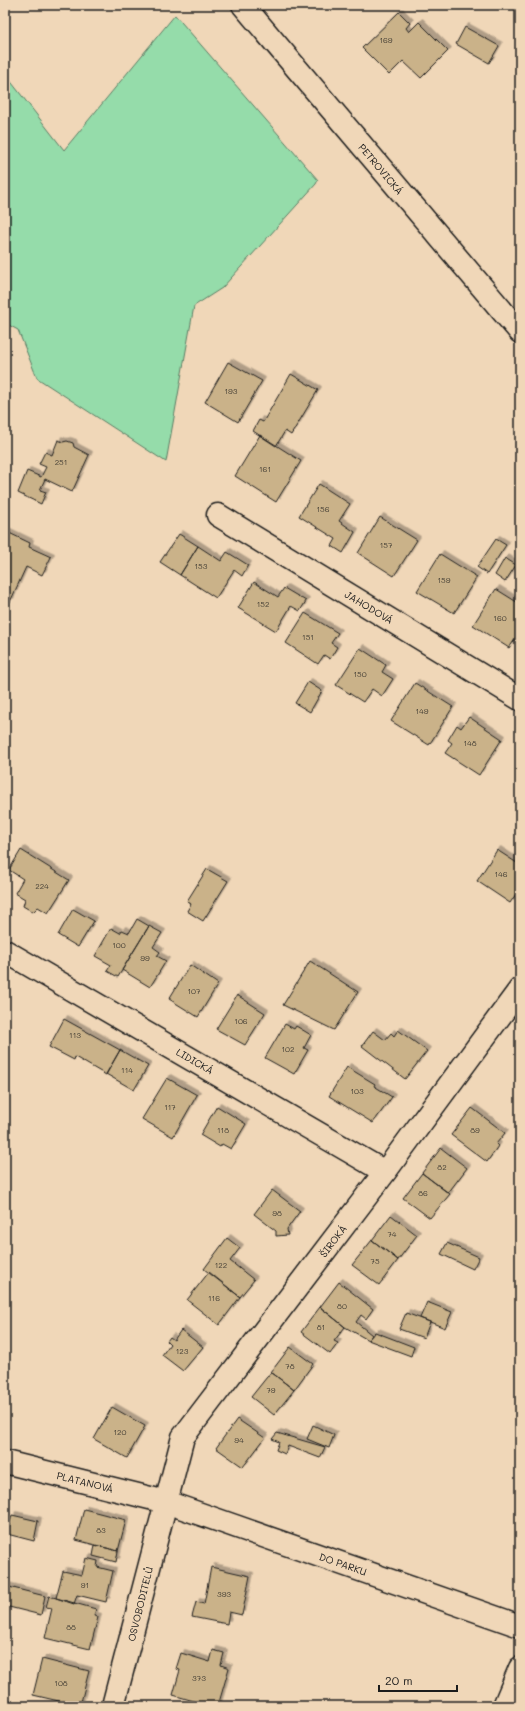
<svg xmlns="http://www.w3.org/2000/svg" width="525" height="1711" font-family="Mali,sans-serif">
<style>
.green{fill:#95dcaa;stroke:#587c63}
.building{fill:#cab289;stroke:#1c1c1c;filter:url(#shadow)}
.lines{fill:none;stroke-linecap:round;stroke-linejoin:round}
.minor-casing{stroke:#1c1c1c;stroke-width:25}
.major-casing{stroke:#1c1c1c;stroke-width:25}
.minor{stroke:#f0d7b8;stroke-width:22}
.major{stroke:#f0d7b8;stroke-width:22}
.labels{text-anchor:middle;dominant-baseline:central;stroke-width:4;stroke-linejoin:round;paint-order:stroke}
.number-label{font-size:8px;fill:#484237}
.street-label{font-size:10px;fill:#1c1c1c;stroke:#f0d7b8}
</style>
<defs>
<filter id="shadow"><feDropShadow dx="3.5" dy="-3.5" stdDeviation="0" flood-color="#0004"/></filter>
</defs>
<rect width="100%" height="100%" fill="#f0d7b8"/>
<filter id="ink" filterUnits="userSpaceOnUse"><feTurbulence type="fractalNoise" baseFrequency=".025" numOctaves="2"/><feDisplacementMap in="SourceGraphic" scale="8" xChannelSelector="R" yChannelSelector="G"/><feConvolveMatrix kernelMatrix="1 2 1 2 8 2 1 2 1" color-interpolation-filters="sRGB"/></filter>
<g filter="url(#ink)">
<path class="green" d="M175,15l143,165 -2,4 -94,104 -28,18 -28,156 -129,-84 -19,-48 -13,-7v-249l59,76z"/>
<path class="building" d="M399,12l11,11 -4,5 3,4 10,-10 29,29 -27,27 -18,-17 -14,14 -27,-27z
M465,27l34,19 -10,17 -33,-19z
M228,362l34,19 -24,41 -33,-20z
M291,374l27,16 -27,45 -6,-4 -9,15 -23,-15 6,-11 4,2z
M260,435l41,26 -25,41 -41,-26z
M58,440l5,2 4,-1 6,2 1,4 15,8 -17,37 -27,-13 -5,11 6,2 -5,12 -23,-11 9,-22 14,6 5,-10 -7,-3 6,-12 7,3z
M319,484l31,20 -11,17 16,11 -12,21 -11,-7 4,-7 -37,-23z
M380,517l37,23 -23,36 -36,-23z
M5,531l25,12 -1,4 22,10 -9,18 -16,-8 -16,35 -5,-2z
M179,534l19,12 -18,29 -20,-13z
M496,539l10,6 -19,29 -10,-7z
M198,546l23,15 6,-9 21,13 -6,11 -8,-6 -18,28 -36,-23z
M440,554l37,23 -23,36 -37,-22z
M505,558l11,7 -11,17 -10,-7z
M254,582l24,15 6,-9 22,13 -6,10 -9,-5 -15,25 -38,-23z
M496,589l24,15v28l-11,16 -36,-23z
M305,613l33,20 -7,10 6,4 -7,12 -6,-4 -6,9 -32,-21z
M360,648l26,17 -4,7 11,7 -11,17 -10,-7 -9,13 -27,-17z
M308,682l14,9 -12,21 -15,-9z
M415,683l38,24 -24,38 -38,-24z
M469,717l33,22 -23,36 -34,-22 7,-10 -4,-3 9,-15 4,3z
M21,850l48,30 -21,33 -10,-6 -5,5 -10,-6 2,-7 -10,-6 8,-14 -14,-9z
M497,850l23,15v23l-10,15 -33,-22z
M207,869l21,12 -25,40 -16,-10 4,-7 -4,-3z
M73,909l21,12 -16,26 -20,-12z
M137,919l12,7 -31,51 -11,-6 4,-6 -16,-9 16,-28 9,5 2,-3 7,3z
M149,926l13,7 -9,14 7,5 -3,4 9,5 -16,26 -28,-17z
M310,961l48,31 -24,38 -51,-25z
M190,965l28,19 -20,33 -29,-18z
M237,995l28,18 -20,32 -29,-16z
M64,1019l56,31 -14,25 -31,-18 -1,3 -25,-13z
M285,1024l9,5 2,-3 15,9 -7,13 4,2 -14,24 -29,-16z
M398,1030l29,21 -22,28 -43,-33 11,-15 12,9 6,-7 3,3z
M120,1050l28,16 -14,24 -28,-16z
M347,1067l28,17 -1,2 18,11 -19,26 -44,-27z
M167,1078l30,17 -24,42 -31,-18z
M217,1106l29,18 -15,25 -9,-5 -2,3 -20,-12z
M472,1108l33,25 -9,11 2,2 -11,16 -36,-27z
M441,1148l26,20 -19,25 -26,-20z
M422,1173l28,21 -20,24 -27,-20z
M272,1190l28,21 -13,18 1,6 -12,1v-5l-22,-17z
M391,1215l26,20 -19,25 -26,-20z
M227,1238l13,10 -10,13 24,19 -14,17 -36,-28z
M372,1240l26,20 -19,25 -27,-20z
M447,1243l32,14 -6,12 -32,-15z
M209,1272l31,25 -21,28 -32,-25z
M339,1282l34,27 -7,10 -5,-4 -5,7 16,13 -4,5 -23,-13 -25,-20z
M427,1302l25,10 -7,16 -25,-10z
M320,1307l25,20 -11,14 4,2 -8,11 -29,-22z
M406,1313l24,9 -6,16 -25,-9z
M181,1330l22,17 -20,24 -21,-16 8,-11 -3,-3 3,-4 4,3z
M375,1332l39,15 -3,9 -43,-16z
M290,1347l23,17 -19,26 -23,-18z
M271,1372l23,18 -20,25 -23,-18z
M112,1407l33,19 -18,32 -33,-19z
M237,1419l28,19 -22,29 -27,-19z
M313,1425l21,10 -5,13 -22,-9z
M277,1433l48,14 -5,11 -32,-12 -3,8 -9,-4 3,-8 -7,-3z
M84,1509l42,11 -8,31 -42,-11z
M12,1515l26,6 -4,20 -27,-7z
M95,1545l23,6 -2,11 -23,-6z
M86,1558l12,3 -1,6 16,4 -7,31 -29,-7 -3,9 -18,-6 7,-27 19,4z
M211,1567l39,9 -8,39 -13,-3 -2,12 -35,-7 4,-15 8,2z
M5,1586l40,10 -4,19 -36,-9z
M49,1596l47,13 -2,7 4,1 -8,32 -45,-11 7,-30 -6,-1z
M213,1650l11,3 -3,12 8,3 -11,38h-7l-38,-11 7,-25 -4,-1 5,-16 29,9z
M42,1659l47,12 -9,35 -47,-11z"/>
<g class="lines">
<g class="minor-casing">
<path id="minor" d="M218,515l302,184
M5,951l380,221
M5,1462l161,40 354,124
M113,1706l70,-269 202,-265 135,-183
M504,1706l16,-38"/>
</g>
<g class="major-casing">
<path id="major" d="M243,5l277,327"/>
</g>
<use href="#minor" class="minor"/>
<use href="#major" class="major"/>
</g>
</g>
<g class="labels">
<g class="number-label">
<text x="386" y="40">169</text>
<text x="231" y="391">193</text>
<text x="61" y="462">251</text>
<text x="265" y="469">161</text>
<text x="323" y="509">156</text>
<text x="386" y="545">157</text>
<text x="201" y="566">153</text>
<text x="444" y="580">159</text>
<text x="263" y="604">152</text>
<text x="500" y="618">160</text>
<text x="308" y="637">151</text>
<text x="360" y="674">150</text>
<text x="422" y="711">149</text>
<text x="470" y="743">148</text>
<text x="501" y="874">146</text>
<text x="42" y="886">224</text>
<text x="119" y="945">100</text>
<text x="145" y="958">99</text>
<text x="194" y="991">107</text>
<text x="241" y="1021">106</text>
<text x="75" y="1035">113</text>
<text x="288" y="1049">102</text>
<text x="127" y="1070">114</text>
<text x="357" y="1091">103</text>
<text x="170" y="1107">117</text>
<text x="223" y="1130">118</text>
<text x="475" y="1130">89</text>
<text x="442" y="1167">82</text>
<text x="423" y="1193">86</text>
<text x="277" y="1213">98</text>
<text x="392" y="1234">74</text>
<text x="375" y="1261">75</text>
<text x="221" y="1265">122</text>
<text x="214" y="1298">116</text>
<text x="342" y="1306">80</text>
<text x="321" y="1327">81</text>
<text x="182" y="1351">123</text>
<text x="290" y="1366">78</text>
<text x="271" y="1390">79</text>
<text x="120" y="1432">120</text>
<text x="239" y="1440">94</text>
<text x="101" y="1530">83</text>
<text x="85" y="1585">91</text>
<text x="224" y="1594">393</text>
<text x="71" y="1627">88</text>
<text x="199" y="1678">373</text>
<text x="61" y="1683">108</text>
</g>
<g class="street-label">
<text transform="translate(381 169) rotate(50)">PETROVICKÁ</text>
<text transform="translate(369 607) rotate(31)">JAHODOVÁ</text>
<text transform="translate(195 1061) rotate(30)">LIDICKÁ</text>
<text transform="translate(333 1241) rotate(-53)">ŠIROKÁ</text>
<text transform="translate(85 1482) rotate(14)">PLATANOVÁ</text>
<text transform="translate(343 1564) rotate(19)">DO PARKU</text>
<text transform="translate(140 1604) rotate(-76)">OSVOBODITELŮ</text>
</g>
</g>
<rect width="525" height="1711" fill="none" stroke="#f0d7b8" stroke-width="20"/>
<rect x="10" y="10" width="505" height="1691" fill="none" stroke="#1c1c1c" stroke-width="1.5" filter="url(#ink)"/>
<path d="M379 1685v6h78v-6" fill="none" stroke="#1c1c1c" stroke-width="2"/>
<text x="385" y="1685" font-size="12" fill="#1c1c1c" stroke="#f0d7b8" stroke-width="3" paint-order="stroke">20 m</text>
</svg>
